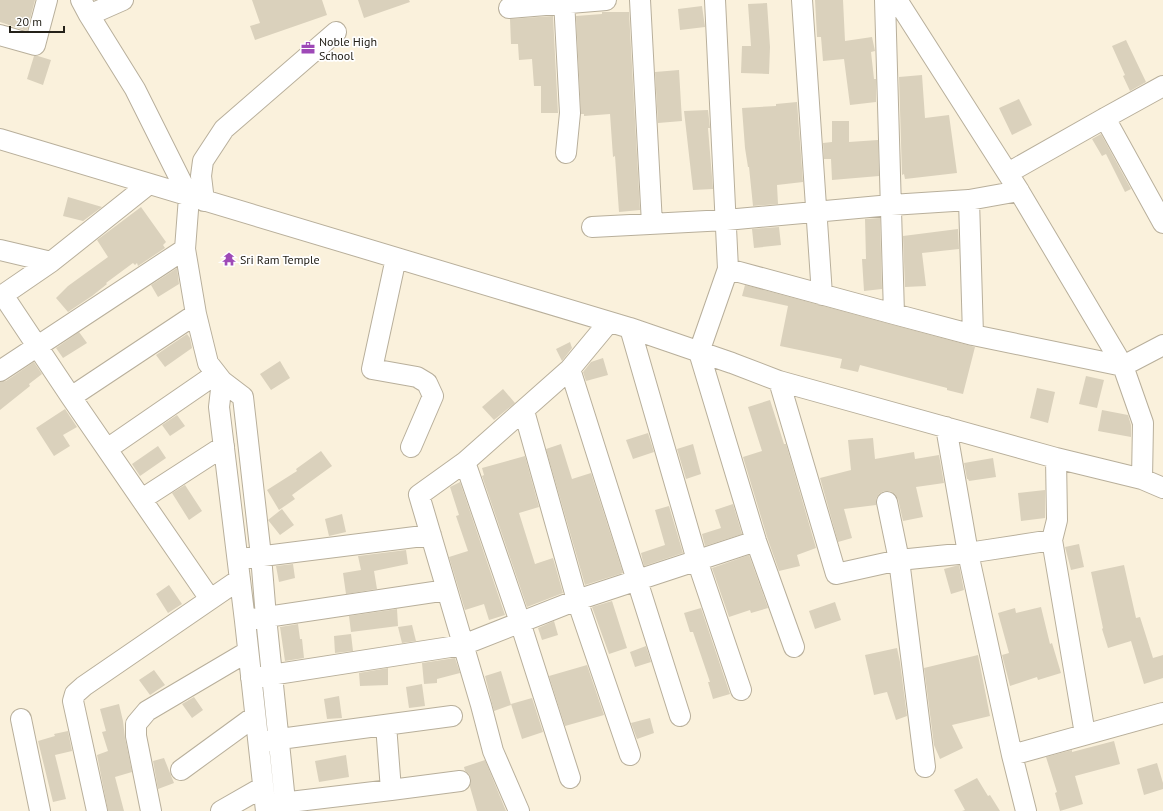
<svg xmlns="http://www.w3.org/2000/svg" width="1163" height="811" font-family="'PT Sans',sans-serif">
<style>
.building{fill:#dad1bc}
.lines{fill:none;stroke-linecap:round;stroke-linejoin:round}
.minor-casing{stroke:#b8af9b;stroke-width:22}
.minor{stroke:#fff;stroke-width:20}
.labels{text-anchor:middle;dominant-baseline:central;stroke-width:3.5;stroke-linejoin:round;paint-order:stroke}
.poi-label{font-size:12px;fill:#242119;stroke:#fff;text-anchor:start}
</style>
<rect width="100%" height="100%" fill="#faf1dc"/>
<path class="building" d="M0,0h35l-8,31 -27,-9z
M252,0h70l5,15 -72,25 -5,-14 10,-3z
M358,0h51l1,2 -46,16z
M815,0h28l2,41 27,-4 3,14 -4,1 3,27h2v23l-26,3 -6,-46 -21,2 -2,-24h-4z
M767,3l3,44 -1,27 -28,-1 1,-27h9l-3,-42z
M702,6l3,21 -25,3 -2,-21z
M602,12h27l11,198 -21,2 -4,-56 -2,1 -3,-43 -26,2v-2h-3l-5,-98 26,-2z
M553,16l5,97h-17v-27h-7l-2,-27 -13,1 -1,-16h-7l-1,-25z
M1126,40l20,42 -16,9 -7,-15 2,-1 -13,-29z
M34,56h4l13,4 -8,25 -16,-6z
M679,70l3,51 -24,2 -3,-51z
M922,75l3,43 24,-3 8,58 -52,6 -1,-5 -2,1 -3,-98z
M1019,99l13,26 -20,10 -13,-27z
M797,102l6,80 -26,3 1,19 -25,2 -4,-39h-1l-3,-19 -3,-40 34,-2v-2z
M708,110l2,18h-2l5,61 -20,1 -9,-79z
M832,121h17v21l29,-2 1,36 -47,4 -1,-21h-7l-1,-16 9,-1z
M1101,134l30,55 -6,3 -19,-38 -4,2 -10,-17z
M68,197l34,10 -19,14 -20,-5z
M141,207l25,35 -3,3 2,3 -27,18 -1,-3 -2,2 -2,-2 -27,20 1,1 -15,12 -24,16 -12,-14 12,-12 40,-29 -11,-17z
M880,218l2,71 -18,2 -2,-32h4l-1,-40z
M779,227l2,18 -27,3 -2,-19z
M958,229l1,20 -37,4 4,33 -21,1 -2,-51z
M177,268l2,16 -21,13 -7,-12z
M745,285l230,62 -12,47 -16,-4v-2l-87,-23 -2,7 -18,-4 2,-9 -62,-13 8,-40 -46,-10z
M79,332l8,11 -24,15 -7,-10z
M187,334l3,4 2,10 -27,19 -9,-12z
M570,342l2,6 -10,13 -6,-12z
M603,358l5,17 -22,6 -3,-9 8,-10z
M280,361l10,17 -19,12 -11,-16z
M34,362l8,12 -13,10 1,2 -30,24v-28l6,-1z
M1086,376l18,4 -7,28 -18,-4z
M1037,388l18,4 -7,31 -18,-5z
M503,389l12,14 -21,17 -12,-13z
M770,400l14,44h2l30,104 -19,7 3,11 -21,5 -12,-34 -24,-80 19,-6 -14,-44z
M65,409l12,18 -14,8 7,11 -16,10 -18,-28z
M1102,410l26,5 3,10v12l-33,-6z
M177,415l8,11 -15,10 -8,-11z
M648,433l6,19 -21,7 -7,-19z
M873,438l2,21 39,-7 1,7 24,-4 5,28 -28,4 7,30 -20,4 -5,-22 -3,-5 -5,-3h-6l-5,3 -3,5v6l-32,4 8,29 -14,4 -18,-64 31,-8 -3,-30z
M561,444l11,35 19,-6 32,100 -38,12 -39,-136z
M693,444l8,30 -15,5 -9,-30z
M158,446l8,12 -26,18 -8,-12z
M321,451l11,15 -40,29 3,4 -16,11 -12,-20 30,-19 -1,-2z
M525,456l14,51 -20,6 16,51 18,-6 10,35 -36,14 -45,-131 2,-1 -2,-7z
M993,458l3,19 -27,4 -1,-2h-1l-3,-16z
M460,482l45,133 -16,5 -5,-16 -19,6 -16,-53 19,-6 -12,-35 3,-1 -9,-28z
M185,485l17,26 -13,9 -17,-27z
M1045,490v28l-24,3 -3,-28z
M733,504l9,30 -37,12 -3,-12 19,-6 -6,-18z
M669,506l14,47 -39,13 -3,-13 24,-8 -10,-35z
M282,509l12,16 -14,10 -12,-15z
M342,514l4,18 -17,4 -4,-17z
M1079,544l5,23 -13,3 -6,-23z
M406,550l2,14 -34,7 3,18 -31,5 -3,-21 18,-3 -3,-14z
M749,555l19,53 -17,5 -1,-3 -21,7 -17,-49z
M293,564l2,14 -16,4 -3,-16z
M959,565l5,25 -13,4 -7,-25z
M1124,565l12,53 4,-1 13,41 10,-3v23l-19,6 -13,-43 -23,7 -6,-19 1,-1 -12,-56z
M169,585l13,19 -14,9 -12,-19z
M612,601l15,47 -18,6 -17,-47z
M835,602l6,18 -26,9 -6,-18z
M1041,607l9,37 2,-1 9,30 -23,7 -1,-3 -27,9 -8,-31 7,-2 -11,-40 17,-5 1,5z
M701,608l29,86 -17,5 -5,-17h2l-17,-50h-3l-6,-19z
M397,609l1,17 -47,6 -2,-16z
M554,621l4,14 -16,5 -4,-12z
M298,624l2,15h2l2,19 -19,3 -5,-34z
M412,625l4,16 -14,2 -4,-16z
M351,634l2,17 -18,2 -1,-17z
M646,646l5,16 -16,5 -5,-15z
M897,648l3,14 7,54 -11,4 -9,-28 -13,3 -9,-40z
M978,655l12,61 -38,9 11,23 -23,11 -6,-14 -10,-77z
M455,658l5,15 -23,6v4l-13,1 -2,-21z
M587,665l17,50 -39,11 -16,-50z
M388,668v17l-28,1 -1,-13z
M154,670l11,15 -15,10 -11,-15z
M501,671l10,34 -17,6 -9,-35z
M422,684l3,22 -16,2 -3,-21z
M339,696l3,22 -15,1 -3,-20z
M194,697l9,13 -11,8 -10,-14z
M532,698l11,34 -21,7 -11,-35z
M119,704l4,17 2,17 7,34 -17,5 9,34h-16l-11,-56 11,-4 -6,-19 4,-1 -6,-22z
M650,718l4,15 -17,6 -6,-16z
M68,731l4,20 -17,4 11,44 -13,3 -15,-61 17,-5 -1,-2z
M1114,741l6,23 -45,12 8,28 -23,7 -5,-18 2,-1 -11,-35 26,-7v2z
M346,755l3,22 -30,5 -4,-21z
M164,758l10,25 -16,6 -5,-28z
M485,760l21,51h-29l-7,-24 1,-8 -2,-5 -4,-3 -1,-4z
M1157,763l6,20v6l-19,6 -7,-26z
M977,778l11,18 2,-1 10,16h-38l3,-1 -11,-20z"/>
<g class="lines">
<g class="minor-casing">
<path id="minor" d="M81,0l8,15 46,74 54,108 -4,52 11,65 12,49 14,18 21,16 18,159 5,61 20,194
M564,0l6,113 -4,40
M640,0l12,224
M715,0l13,269 -29,83 57,189 38,106
M802,0l20,295
M885,0l9,314
M897,0l122,191 104,175 20,57 -1,56
M509,8l97,-8
M89,15l34,-15
M0,35l35,10 12,-45
M1105,118l58,105
M0,139l630,189 102,35 47,18 277,77 86,21 21,9
M1008,173l97,-55 58,-32
M969,200l4,135
M204,201l-3,-25 2,-15 21,-32 112,-97
M592,227l134,-7 165,-15 78,-5 50,-9
M0,250l51,12
M396,258l-24,111 45,8 10,6 6,13 -22,51
M728,269l166,45 79,21 150,31 40,-21
M3,295l68,102 139,202
M0,297l51,-35 98,-78
M630,328l67,232 44,130
M570,369l110,347
M0,371l185,-122
M222,381l-3,26 26,214 21,190
M779,381l57,193 63,-14 69,-7 84,-13
M71,397l125,-83
M524,411l53,189 53,155
M946,427l22,126 44,202 14,56
M107,449l109,-75
M1056,458l1,62 -5,20 33,194
M465,462l55,160 50,156
M142,499l82,-53
M887,502l12,58 26,207
M248,558l183,-23
M253,619l194,-29
M251,678l212,-33 114,-45 179,-59
M21,719l19,92
M386,725l5,65 69,-9
M265,741l187,-25
M1012,755l151,-42
M181,770l74,-54
M273,804l118,-14
M97,811l-24,-110 2,-7 9,-8 156,-107
M151,811l-15,-75v-12l11,-13 100,-59
M221,811l42,-24
M519,811l-26,-60 -12,-46 -62,-210 46,-33 105,-93 39,-47"/>
</g>
<use href="#minor" class="minor"/>
</g>
<defs>
<g id="office-bare" transform="scale(1.08)"><path d="M-6-3h4V-5.5h4V-3h4V5H-6ZM-1-4.5V-3h2v-1.5ZM-6 0V1H6V0Z" fill="#9e49b7" stroke="#fff" stroke-width="2.5" paint-order="stroke"/></g>
<g id="temple-bare" transform="scale(1.08)"><path d="M0-6L5-2H3V0L6.5 2.5H4V6H1.5V3h-3V6H-4V2.5H-6.5L-3 0V-2H-5Z" fill="#9e49b7" stroke="#fff" stroke-width="2.5" paint-order="stroke"/></g>
</defs>
<g fill-rule="evenodd">
<use href="#office-bare" x="308" y="48"/>
<use href="#temple-bare" x="229" y="259"/>
</g>
<g class="labels">
<g class="poi-label">
<text x="319" y="41">Noble High<tspan x="319" dy="14">School</tspan></text>
<text x="240" y="259">Sri Ram Temple</text>
</g>
</g>
<path d="M10 26v6h54v-6" fill="none" stroke="#242119" stroke-width="2"/>
<text x="16" y="26" font-size="12" fill="#242119" stroke="#ffffff" stroke-width="3" paint-order="stroke">20 m</text>
</svg>
